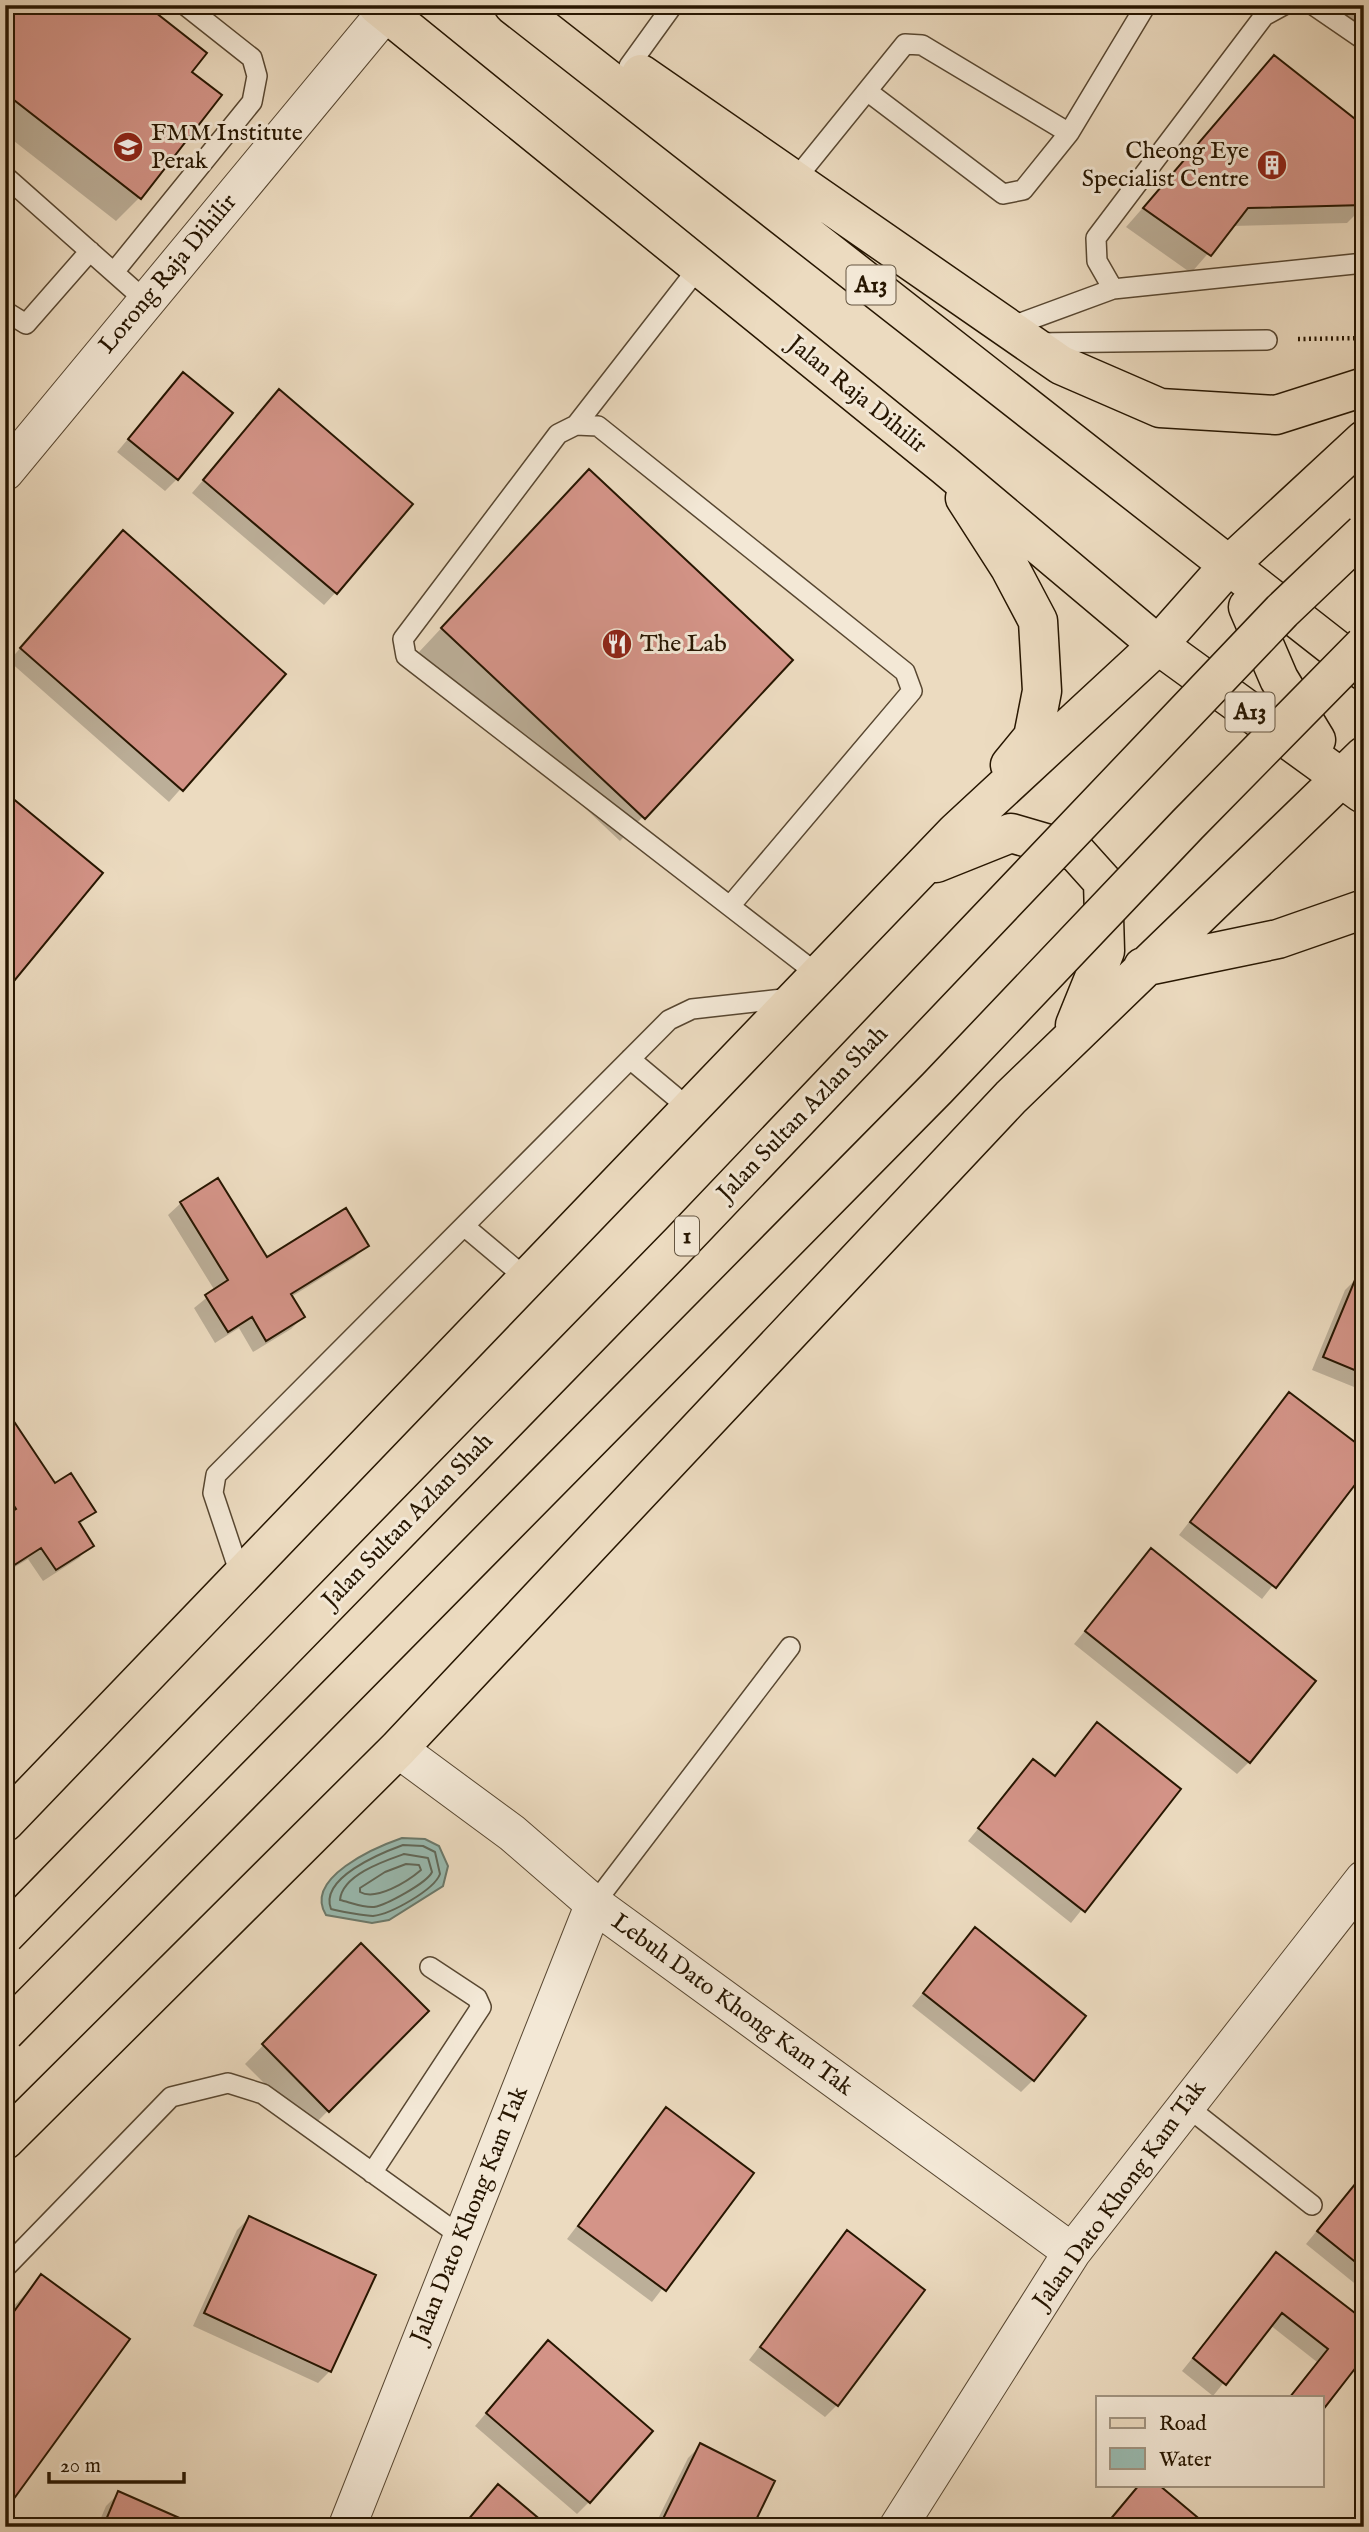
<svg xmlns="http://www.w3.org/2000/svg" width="1369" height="2532" font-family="'IM FELL English',serif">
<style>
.water{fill:#99bbb1;stroke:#6b796b;stroke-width:2}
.shadow{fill:#0003}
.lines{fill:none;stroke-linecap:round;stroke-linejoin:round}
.shore{stroke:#606859;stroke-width:2}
.building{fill:#d49488;stroke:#271601;stroke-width:2}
.lane-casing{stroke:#584731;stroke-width:22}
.street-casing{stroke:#584731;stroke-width:39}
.primary-casing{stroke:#271601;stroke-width:41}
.path{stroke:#271601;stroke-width:4.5;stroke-dasharray:2 3.5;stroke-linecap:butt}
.lane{stroke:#f3e8d6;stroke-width:19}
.street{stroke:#f3e8d6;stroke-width:37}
.primary{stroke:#ecdbc0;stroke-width:38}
.primary-bridge-casing{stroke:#271601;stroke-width:41;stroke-linecap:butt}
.primary-bridge{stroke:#ecdbc0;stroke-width:38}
.labels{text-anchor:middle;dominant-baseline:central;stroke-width:6;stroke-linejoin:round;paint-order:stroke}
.shield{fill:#f3e8d6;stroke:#645541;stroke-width:2}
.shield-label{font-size:23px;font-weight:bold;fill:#271601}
.poi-label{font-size:24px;fill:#271601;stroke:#f3e8d6;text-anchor:start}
.street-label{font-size:24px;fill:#271601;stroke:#f3e8d6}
</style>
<rect width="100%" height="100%" fill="#ecdbc0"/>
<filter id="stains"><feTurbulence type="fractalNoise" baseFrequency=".00286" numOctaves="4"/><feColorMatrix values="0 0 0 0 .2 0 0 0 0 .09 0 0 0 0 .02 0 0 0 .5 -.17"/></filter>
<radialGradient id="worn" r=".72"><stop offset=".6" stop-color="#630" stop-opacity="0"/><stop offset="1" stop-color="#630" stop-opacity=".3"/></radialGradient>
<path class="water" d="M402,1838l23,1 14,7 9,20 -5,20 -54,34 -17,3 -46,-8c-23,-37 50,-68 76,-77z"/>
<path class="shadow" d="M5,5l184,67 30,23 -80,103 -23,23 -111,-87z
M1328,5h36v7l-12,12z
M1275,57l89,71v78l-17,17 -115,3 -41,47 -65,-46z
M183,374l-6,105 -12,12 -48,-39z
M279,392l57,200 -12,13 -132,-112z
M566,495l224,165 -170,181 -201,-189z
M111,545l172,129 -114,128 -160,-141z
M181,1203l86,56 99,-13 -12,12 -63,39 12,20 -12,12 -38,23 -14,-24 -24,15 -21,-35 21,-17 -47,-76z
M1357,1278l7,2v111l-52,-21 33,-80z
M1289,1394l75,76 -102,129 -83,-64z
M5,1411l49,74 40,26 -15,14 12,20 -12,13 -36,23 -15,-22 -23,14z
M1151,1551l98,211 -12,12 -163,-130z
M1097,1724l82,65 -108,134 -103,-82 65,-80 20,16z
M975,1929l58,151 -12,12 -109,-86z
M361,1946l66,65 -117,118 -65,-65z
M666,2109l86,64 -100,129 -85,-63z
M1364,2173v118l-58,-47z
M249,2218l81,153 -12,12 -125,-57 44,-96z
M847,2233l-10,172 -12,12 -76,-57z
M1276,2254l88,100 -42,54v-11h-33l28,-35 -47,-37 -57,71 -31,-25z
M42,2277l-37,231v-193z
M536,2355l53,147 -12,12 -102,-88z
M701,2445l50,80 3,2h-100l34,-69z
M1139,2485h17l50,42h-102z
M119,2493l76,34h-98l9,-21z"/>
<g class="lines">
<path class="shore" d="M403,1845l20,1 12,6 5,22c-6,16 -49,40 -67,42 -6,0 -36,-5 -42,-7 -12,-31 50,-56 72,-64z
M404,1854l24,4 4,14c-5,11 -46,33 -58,35 -10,1 -25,-5 -34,-7 2,-25 44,-39 64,-46z
M406,1864l13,1 2,5c-14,12 -45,31 -61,22v-4l25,-16z"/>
</g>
<path class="building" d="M5,5h141l61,48 -15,19 30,23 -81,104 -136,-106z
M1274,55l90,71v79l-116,3 -37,48 -68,-48z
M183,372l50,41 -55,67 -50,-41z
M279,389l134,115 -76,90 -134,-114z
M589,469l204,191 -148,159 -204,-191z
M123,530l163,144 -103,117 -163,-143z
M5,792l98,81 -98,119z
M218,1178l49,79 79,-49 23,38 -78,48 14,23 -39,24 -14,-24 -24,15 -23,-37 23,-15 -48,-78z
M1357,1275l7,3v96l-41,-17z
M1289,1392l75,57v24l-88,115 -86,-66z
M5,1408l50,75 16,-10 25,39 -17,10 15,24 -38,24 -15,-22 -36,23v-55l11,-7 -11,-17z
M1151,1548l165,133 -66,82 -165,-132z
M1097,1722l84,67 -96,123 -107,-84 55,-69 22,17z
M975,1927l111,89 -52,65 -111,-88z
M361,1943l68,68 -100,101 -67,-68z
M666,2107l88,66 -88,118 -88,-65z
M1364,2173v96l-47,-38z
M249,2216l127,59 -45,97 -127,-59z
M847,2230l78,60 -87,116 -78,-59z
M1276,2252l88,68v37l-42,54v-14h-32l38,-48 -46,-36 -56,72 -33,-27z
M41,2274l89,65 -125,172v-187z
M548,2340l105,91 -63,72 -104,-90z
M700,2443l75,38 -21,43 4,3h-99z
M498,2484l51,43h-87z
M1139,2485h20l50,42h-93l-7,-6z
M118,2491l82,36h-97z"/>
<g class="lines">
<g class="lane-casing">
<path id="lane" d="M1313,5l51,35
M629,66l44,-61
M867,91l136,103 20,-4 46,-57
M5,176l141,125
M794,181l111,-137 17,1 147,88 77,-128
M114,272l138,-170 5,-26 -5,-18 -67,-53
M1113,289l-16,-28 -1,-23 168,-222 20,-11
M5,311l21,13 64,-73
M1007,328l106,-39 251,-26
M1034,343l233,-3
M576,425l123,-158
M730,906l182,-215 -7,-19 -307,-246 -22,-1 -18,9 -155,205 3,17 414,320
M630,1059l61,51
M464,1226l63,53
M241,1577l-28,-84 3,-18 453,-455 23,-11 99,-11
M594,1904l196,-257
M1185,2105l127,100
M372,2173l109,-166 -4,-9 -47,-31
M5,2268l166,-171 57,-14 35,11 199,143"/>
</g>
<g class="street-casing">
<path id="street" d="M5,472l381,-460
M398,1749l114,84 82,71 478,348
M347,2527l247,-623
M898,2527l174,-275 292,-373"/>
</g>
<g class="primary-casing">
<path id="primary" d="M377,5l568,461 213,179 204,148
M513,5l851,666
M641,74l420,291 99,43 116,7 88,-28
M965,498l45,70 28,53 4,70 -9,46 -23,28
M1248,607l31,72 37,61
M936,863l75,-30 65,19 27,30 2,69 -30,74
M1143,967l135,-28 86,-30
M5,1822l951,-990 202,-187 71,-80 135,-125
M5,2140l393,-391 613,-652 353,-341"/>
</g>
<path class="path" d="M1298,339l66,-1"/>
<use href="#lane" class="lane"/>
<use href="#street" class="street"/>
<use href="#primary" class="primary"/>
<g class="primary-bridge-casing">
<path id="primary-bridge" d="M5,1935l676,-693 601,-631 82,-78
M5,2032l932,-944 251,-264 176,-179"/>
</g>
<use href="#primary-bridge" class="primary-bridge"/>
</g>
<defs>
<g id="university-disc" transform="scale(1.575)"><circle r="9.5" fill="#8f2418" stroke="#f3e8d6"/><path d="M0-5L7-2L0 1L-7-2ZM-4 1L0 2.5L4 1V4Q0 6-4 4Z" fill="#fff"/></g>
<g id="building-disc" transform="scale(1.575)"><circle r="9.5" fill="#8f2418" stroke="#f3e8d6"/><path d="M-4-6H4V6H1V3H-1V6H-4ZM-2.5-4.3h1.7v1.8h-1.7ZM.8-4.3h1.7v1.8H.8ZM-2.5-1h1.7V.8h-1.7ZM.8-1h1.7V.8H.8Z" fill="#fff"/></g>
<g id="restaurant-disc" transform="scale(1.575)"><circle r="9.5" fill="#8f2418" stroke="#f3e8d6"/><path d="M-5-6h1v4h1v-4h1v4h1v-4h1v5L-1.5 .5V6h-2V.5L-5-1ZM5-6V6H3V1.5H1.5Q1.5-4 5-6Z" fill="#fff"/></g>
</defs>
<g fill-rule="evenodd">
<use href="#university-disc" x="128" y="147"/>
<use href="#building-disc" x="1272" y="165"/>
<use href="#restaurant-disc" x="617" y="644"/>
</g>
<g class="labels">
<g class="shield">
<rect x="846.5" y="265.5" width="49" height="39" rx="5"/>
<rect x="1225.5" y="692.5" width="49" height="39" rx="5"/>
<rect x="675" y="1216.5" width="24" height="39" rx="5"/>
</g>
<g class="shield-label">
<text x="871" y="285">A13</text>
<text x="1250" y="712">A13</text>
<text x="687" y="1236">1</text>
</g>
<g class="poi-label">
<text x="151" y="133">FMM Institute<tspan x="151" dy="28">Perak</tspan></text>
<text x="1249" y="151" text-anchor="end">Cheong Eye<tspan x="1249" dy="28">Specialist Centre</tspan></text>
<text x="640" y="644">The Lab</text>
</g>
<g class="street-label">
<text transform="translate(168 274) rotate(-50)">Lorong Raja Dihilir</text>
<text transform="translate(857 395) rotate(39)">Jalan Raja Dihilir</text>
<text transform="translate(803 1114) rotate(-46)">Jalan Sultan Azlan Shah</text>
<text transform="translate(408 1521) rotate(-46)">Jalan Sultan Azlan Shah</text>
<text transform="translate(732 2005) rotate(36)">Lebuh Dato Khong Kam Tak</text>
<text transform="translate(1120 2195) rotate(-54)">Jalan Dato Khong Kam Tak</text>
<text transform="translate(470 2215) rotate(-68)">Jalan Dato Khong Kam Tak</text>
</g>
</g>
<rect width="1369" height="2532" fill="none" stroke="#ecdbc0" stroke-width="28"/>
<rect x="7" y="7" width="1355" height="2518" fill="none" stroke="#271601" stroke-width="3.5"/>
<rect x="14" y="14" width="1341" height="2504" fill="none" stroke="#271601" stroke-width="2"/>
<rect x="1096" y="2396" width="228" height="91" fill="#f3e8d6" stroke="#a19481" stroke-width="2"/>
<rect x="1110" y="2418" width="35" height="10" fill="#ecdbc0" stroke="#a19481" stroke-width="2"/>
<text x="1159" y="2430" font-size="21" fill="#271601">Road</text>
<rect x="1110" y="2448" width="35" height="21" fill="#99bbb1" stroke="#a19481" stroke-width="2"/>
<text x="1159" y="2466" font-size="21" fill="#271601">Water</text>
<path d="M49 2472v10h135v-10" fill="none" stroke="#271601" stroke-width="3.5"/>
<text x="60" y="2472" font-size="21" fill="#271601" stroke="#f3e8d6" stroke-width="5" paint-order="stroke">20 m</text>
<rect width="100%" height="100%" filter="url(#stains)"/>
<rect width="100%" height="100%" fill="url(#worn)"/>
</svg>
